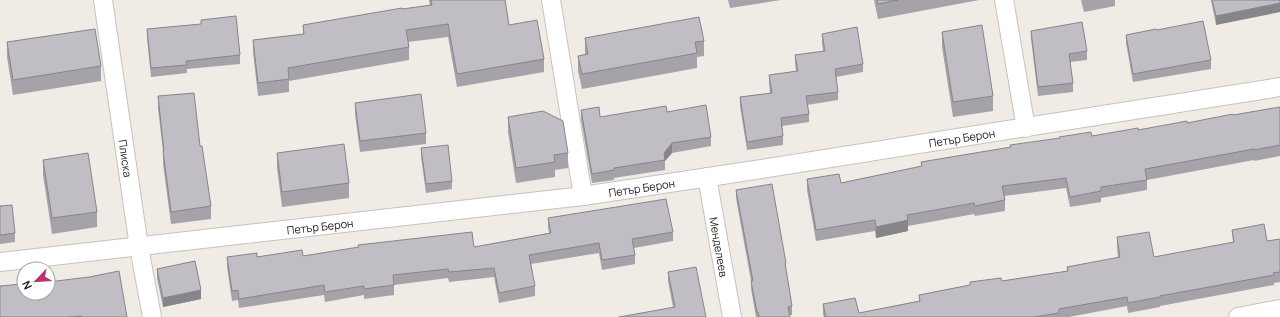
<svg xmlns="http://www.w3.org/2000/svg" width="1280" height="317" font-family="Manrope,sans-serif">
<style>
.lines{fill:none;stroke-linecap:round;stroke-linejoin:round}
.minor-casing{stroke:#c7c2bc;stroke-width:20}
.minor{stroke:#fff;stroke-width:18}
.wall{fill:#a5a3a9}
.shaded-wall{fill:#868589}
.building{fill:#c0bec4;stroke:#868589}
.labels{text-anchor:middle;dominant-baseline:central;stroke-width:4;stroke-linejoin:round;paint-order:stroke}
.street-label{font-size:11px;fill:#1f1d1b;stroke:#fff}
</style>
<rect width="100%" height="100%" fill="#f0ebe5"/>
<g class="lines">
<g class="minor-casing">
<g id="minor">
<path id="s1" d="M103,0l36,247 13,70"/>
<path d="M551,0l32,196"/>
<path d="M1004,0l22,128"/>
<path id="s2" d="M707,177l25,140"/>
<path id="s3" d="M0,262l583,-66 159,-24 538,-85"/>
<path d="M1238,317l42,-8"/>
</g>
</g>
<use href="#minor" class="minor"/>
</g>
<path class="wall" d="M429,0h76l4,25 35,34v13l-87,15 -9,-50 -40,5 1,5v13l-120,21v11l-31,4 -5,-44v-12l50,-6v-9l99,-16 28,-3z
M728,0h53l-51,8z
M874,0h105l-101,19z
M1081,0h34v6l-31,6z
M1211,0h69l-64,25z
M201,20l39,35v9l-53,5v4l-36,4 -4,-39v-9l54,-5z
M1157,30l54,30v9l-78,13 -7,-39v-8z
M1031,31l56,20v9l-17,2 3,21v9l-35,4 -7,-57z
M942,32l51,64v15l-40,6 -11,-70z
M822,34l41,30v8l-27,5 2,15v8l-31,5 2,9v8l-27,4 1,10v9l-36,5 -7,-44v-9l30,-4 -1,-9v-9l27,-4 -1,-8v-8l28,-4 -1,-9z
M585,38l119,3v15l-7,1v11l-115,21 -4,-18v-15l7,-2z
M7,42l94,24v15l-88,14 -6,-38z
M158,96l42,50 11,60v13l-40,5 -8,-60v-13l-5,-42z
M355,103l71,30v11l-66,8 -5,-38z
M1280,107v49l-26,5v-1l-107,20v10l-46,8v4l-31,5 -4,-19 -62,8 1,4v11l-30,5 -1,-2 -66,12v5l-32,7 -1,-7 -59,10 -9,-51v-11l34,4 80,-16v-5l171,-26 95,-13z
M581,110l19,7 67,-5 44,25v9l-39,7 -7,8v9l-51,8v2l-22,3 -11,-63z
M508,117l60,36v15l-13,2v7l-39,6 -8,-51z
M421,148l31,33v8l-26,4 -5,-36z
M277,153l72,30v15l-67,9 -5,-39z
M43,160l54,52v15l-45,7 -9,-59z
M736,190l50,73v8l6,35v9h-2v2h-34l-5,-28v-8l-15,-83z
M0,206l15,27v9l-15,2z
M548,218l125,14v9l-39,7 1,7v9l-33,6 -3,-17 -68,11 4,22v10l-36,7 -5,-26 -45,5 -1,-4 -54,7v10l-30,4v-4l-39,7 -1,-7 -85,13 -1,-8 -6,1 -5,-34v-10l76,-1 171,-9 75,-14 -1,-6z
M1232,230l35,11 13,-2v43l-6,1v2l-114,21v1l-32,6 -1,-7 -58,11h-245l-1,-3v-10l36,9 60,-12v-6l51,-10v-3l32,-1 65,-10v-4l51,-9 -1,-12v-9l37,20 79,-14z
M157,269l44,30 -38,8 -6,-29z
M668,272l38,45 -33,-10 -5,-26z
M23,285l104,32h-127z"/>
<path class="shaded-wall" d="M1280,3v9l-64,13v-9z
M672,143v10l-7,8 -1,-8z
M908,220v11l-32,7v-11z
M201,290v9l-38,8v-9z"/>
<path class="building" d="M431,0h74l4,25 28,-5 7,39 -87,15 -9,-50 -42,6 3,17 -121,21 1,11 -31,4 -5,-43 51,-6 -1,-9 99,-17v1l30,-4z
M877,0h21l-20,4z
M1212,0h68v3l-64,13z
M236,16l4,39 -54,6 1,4 -36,3 -4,-39 54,-5v-4z
M699,17l5,24 -9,1 2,11 -115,21 -4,-18 10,-2 -3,-16z
M1203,21l8,39 -78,14 -7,-39 30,-6 1,1z
M1082,22l5,29 -18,3 4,29 -35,4 -7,-56z
M982,25l11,71 -40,6 -11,-70z
M857,27l6,37 -28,5 3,23 -32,4 3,18 -28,4 2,18 -36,6 -7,-45 32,-4 -3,-18 29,-4 -3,-16 30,-4 -3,-17z
M95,29l6,37 -88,14 -6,-38z
M194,93l6,53h2l9,60 -40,6 -8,-61h1l-6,-55z
M421,94l5,39 -66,8 -5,-38z
M706,105l5,32 -39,6 -8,10 1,7 -51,8v2l-22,4 -11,-64 18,-3 1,10 66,-11 1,6z
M1280,107v38l-26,5v-1l-109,20 2,11 -46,7v4l-31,6 -4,-19 -64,8 3,14 -30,6 -1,-3 -67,12 1,5 -32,7 -1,-7 -59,10 -9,-51 32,-5 2,9 81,-17 -1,-4 90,-15 -1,-2 50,-7 -1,-1 32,-5 1,4 46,-8v2l49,-9v2l46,-9v1z
M543,111l20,10 5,32 -14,2 1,7 -39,6 -8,-51z
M344,144l5,39 -67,9 -5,-39z
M448,145l4,36 -26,3 -5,-36z
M88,153l9,59 -45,6 -9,-58z
M772,184l14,79h-1l7,43 -4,1 2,10h-31l-1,-5h-1l-6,-31h2l-17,-91z
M666,199l7,33 -41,7 3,16 -33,5 -3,-17 -70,12 6,31 -36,7 -5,-25 -45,4 -1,-3 -55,6 1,10 -30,4v-3l-39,6 -1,-7 -85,14 -1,-9 -6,1 -5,-34 30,-4v4l45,-7 1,6 56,-9 -1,-2 114,-13 2,15 77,-14 -3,-15z
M12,205l3,28 -15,2v-29z
M1264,224l3,17 13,-2v33l-7,1 1,2 -114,21v1l-32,6 -1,-6 -68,12v4l-25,4h-208l-3,-13 32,-6 4,15 61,-12 -1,-6 51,-10v-3l31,-4 1,3 66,-10 -1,-4 53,-10 -3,-20 32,-5 5,25 80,-15 -2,-12z
M195,261l6,29 -38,8 -6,-29z
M696,267l10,50h-87l56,-10 -7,-35z
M119,271l8,46h-45l-1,-1 -13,1h-68v-31l22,-2 1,1h1v8h24v-11l41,-5z"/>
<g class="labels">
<g class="street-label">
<text stroke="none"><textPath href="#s3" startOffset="970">Петър Берон</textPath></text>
<text stroke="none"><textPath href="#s1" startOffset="160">Плиска</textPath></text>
<text stroke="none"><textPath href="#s3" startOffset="646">Петър Берон</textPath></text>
<text stroke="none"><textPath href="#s3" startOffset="322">Петър Берон</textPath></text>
<text stroke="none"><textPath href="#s2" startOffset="71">Менделеев</textPath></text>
</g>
</g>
<g transform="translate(36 281) rotate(245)"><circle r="19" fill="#ffffff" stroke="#a5a5a4"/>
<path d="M0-3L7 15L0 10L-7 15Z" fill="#bb3271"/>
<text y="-6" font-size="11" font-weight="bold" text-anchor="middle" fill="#1f1d1b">N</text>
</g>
</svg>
